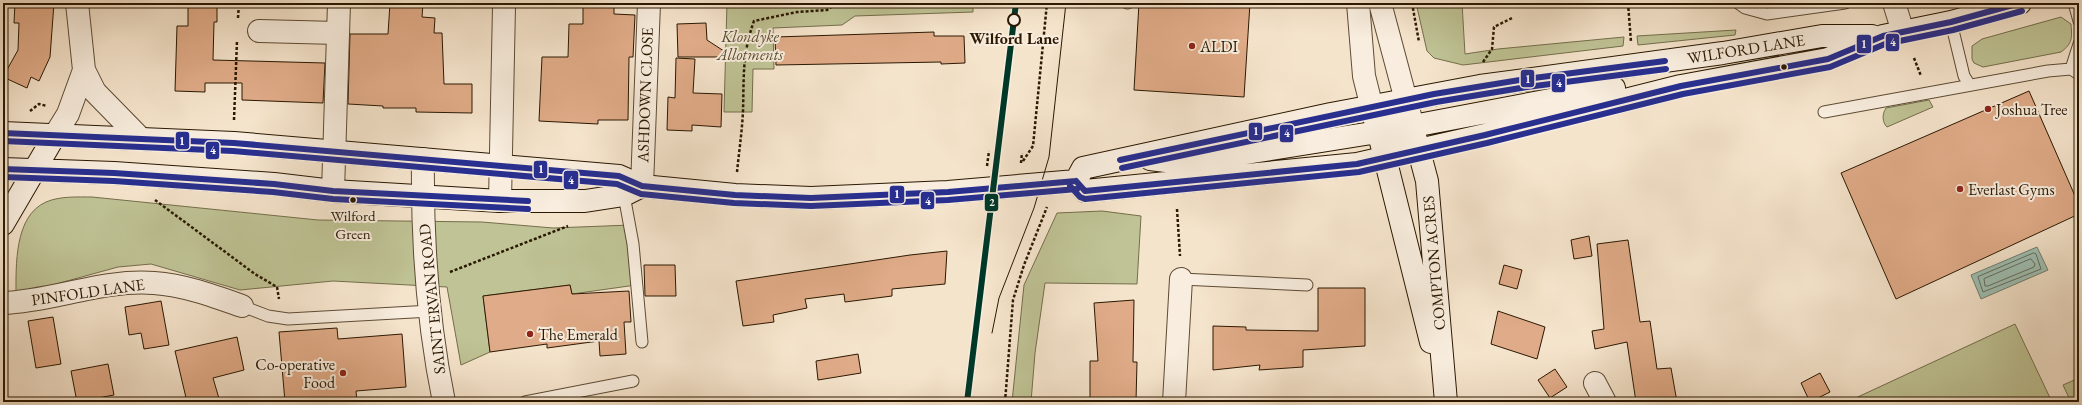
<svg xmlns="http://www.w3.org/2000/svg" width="2082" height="405" font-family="'EB Garamond',serif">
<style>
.green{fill:#bfc395;stroke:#746e4b}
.water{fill:#9dbfb3;stroke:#6f7c6c}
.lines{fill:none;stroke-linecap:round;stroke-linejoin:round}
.shore{stroke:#646c5a;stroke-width:1}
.building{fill:#e0ab88;stroke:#2a1801}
.lane-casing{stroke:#5d4b34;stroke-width:13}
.street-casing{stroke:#5d4b34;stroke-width:24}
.secondary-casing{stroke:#2a1801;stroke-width:24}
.path{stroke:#2a1801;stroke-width:2.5;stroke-dasharray:3 2;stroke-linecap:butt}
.lane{stroke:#f8edde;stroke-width:11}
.street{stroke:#f8edde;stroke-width:22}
.secondary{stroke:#f8edde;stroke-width:22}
.tram{stroke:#2a1801;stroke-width:1}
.bus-1-casing{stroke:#f8edde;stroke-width:9}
.bus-2-casing{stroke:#f8edde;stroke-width:9}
.bus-1{stroke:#282f8f;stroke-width:6}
.bus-2{stroke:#282f8f;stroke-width:6}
.tram-1-casing{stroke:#f8edde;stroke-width:9}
.tram-1{stroke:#003828;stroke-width:6}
.stop-dot{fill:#f8edde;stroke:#2a1801;stroke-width:2}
.poi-dot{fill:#8f2418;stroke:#f8edde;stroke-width:1.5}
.bus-dot{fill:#2a1801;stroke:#f8edde;stroke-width:1.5}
.labels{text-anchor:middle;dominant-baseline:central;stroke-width:4;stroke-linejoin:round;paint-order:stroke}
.bus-label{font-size:15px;fill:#2a1801;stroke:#f8edde}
.park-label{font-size:16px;font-style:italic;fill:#574b2d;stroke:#f8edde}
.stop-label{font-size:16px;font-weight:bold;fill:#2a1801;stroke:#f8edde}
.poi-label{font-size:16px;fill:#2a1801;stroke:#f8edde;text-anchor:start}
.street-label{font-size:16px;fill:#2a1801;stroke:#f8edde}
.line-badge{stroke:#f8edde;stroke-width:1.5}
.badge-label{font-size:11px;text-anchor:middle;font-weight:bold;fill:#fff}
</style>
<rect width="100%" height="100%" fill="#f5e4cc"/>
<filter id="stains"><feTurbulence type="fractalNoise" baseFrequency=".005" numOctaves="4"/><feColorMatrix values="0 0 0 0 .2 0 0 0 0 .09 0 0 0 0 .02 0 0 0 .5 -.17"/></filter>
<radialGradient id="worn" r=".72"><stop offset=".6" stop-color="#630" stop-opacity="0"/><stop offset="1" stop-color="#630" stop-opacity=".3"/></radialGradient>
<path class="green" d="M727,3h246v9l-118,4 -13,9 -69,3 1,41h-21l-1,43h-28z
M1416,3h46l3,51 33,-5 126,-12 -1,9 -160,19 -29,-7 -7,-7z
M2061,17l10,7c1,14 2,19 -10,28l-78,15 -9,-4 -2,-4v-13l10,-7z
M1736,30l-1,5 -97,10 -1,-9z
M1929,100l4,7 -46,20c-5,-5 -5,-13 -1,-19z
M92,197l226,23 164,2 71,6 78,-3 5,60 -64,9 -2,-9 -87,11 7,56 -29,13 -14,-78 -114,-6 -93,9 -89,-26 -33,3 -102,28c0,-29 -2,-79 30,-93 14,-6 31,-5 46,-5z
M1102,211l39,5 -4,68 -92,-1 -10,70 -4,49h-19l12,-117 33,-72z
M2015,324l37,78h-205z
M2079,378v24h-8l-8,-17z"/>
<path class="water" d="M2037,247l11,23 -67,29 -10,-24z"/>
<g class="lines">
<path class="shore" d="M2034,253l2,1 5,15 -58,23 -5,-15z
M2031,259l4,5 -1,3 -46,19h-3l-1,-7z"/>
</g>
<path class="building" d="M15,3h39l-4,54 -11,24 -8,-4 -4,11 -24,-11 15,-27 1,-27h-5z
M188,3h29v19h-3l-1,38 112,3 -2,40 -81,-3v-17h-37v9l-30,-1 2,-65h11z
M390,3h33l-1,14 13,1 -1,15h8l2,51h28v29l-56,-1v-4h-33v-2l-35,-2 2,-70h38z
M583,3h31v11l21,1 -2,42h-4l-1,63h-30v4l-59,-3 3,-64h26l1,-33h14z
M1139,3h111l-6,94 -110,-7z
M706,23l1,17 26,17h-55l-1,-33z
M934,32v4h30l1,27 -24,1v-2l-165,3 -1,-28z
M676,58l19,1 -2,34 29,1 -1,33 -29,-2v6l-25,-1 1,-33 7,1z
M2029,91l50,114v9l-183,85 -55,-126z
M1589,236l3,20 -18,3 -3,-19z
M1628,240l12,82 10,-1 7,48 14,-1 6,34h-41l-9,-60 -32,7 -3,-18 12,-2 -7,-85z
M947,251l-2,33 -53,5v7l-47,6 -1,-8 -39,5 2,9 -34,7 1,7 -31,4 -7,-45 174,-26z
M644,265h31l1,31h-31z
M1504,265l18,5 -5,19 -18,-5z
M570,285l2,9 57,-3 2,31h-7l2,32 -26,2 -1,-15 -52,7v-4l-57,8 -7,-56z
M1318,288h47v58l-62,4v17l-44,3 1,-5 -47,5v-44l33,1v3l72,1z
M1134,300l-1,62h4l-1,39 -46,1v-41h8l-4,-58z
M161,301l8,44 -25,4 -3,-16 -12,2 -4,-28z
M1498,311l47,16 -8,32 -46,-15z
M53,317l8,47 -25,4 -8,-47z
M337,328l1,11 64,-5 4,53 -50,4 1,11h-72l-6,-70z
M237,337l7,33 -31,8 7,24h-33l-12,-51z
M858,354l3,19 -43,7 -2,-19z
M108,364l6,31 -37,7 -6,-31z
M1555,369l12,18 -17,11 -12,-18z
M1820,373l10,19 -20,10 -9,-19z"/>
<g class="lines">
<g class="lane-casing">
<path id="lane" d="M1127,3h1
M1738,3l7,5 22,6 78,-11
M2074,3l5,18
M1951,22l13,54 5,8
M2071,69l8,-25
M1824,112l224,-41 23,-2 8,5
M624,195l9,49 9,98
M1181,279l126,6
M242,306l26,10 20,3 143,-8
M525,402l108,-21"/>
</g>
<g class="street-casing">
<path id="street" d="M77,3l7,67 11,22 45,46
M1358,3l6,73 12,48
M1380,3l31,116
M1894,3l9,29
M259,31l79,2
M55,135l13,-21 16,-44
M423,159c-1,79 5,166 21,243
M642,186l7,-183
M333,191l6,-188
M500,201l4,-195
M3,303c50,-2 100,-24 151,-20 30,2 60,13 88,23
M1595,383l10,19
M1174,402l7,-123"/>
</g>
<g class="secondary-casing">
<path id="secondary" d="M1372,106l41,20 201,-38
M3,133l231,10 385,33 23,10 93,9 76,3 137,-6 128,-11
M1415,136l12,45 19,221
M1381,142l50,200
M1150,159l32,4 196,-31 41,18
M3,169l111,4 160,11 59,7 167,10h85l39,-6 18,-9
M1076,181l9,10 272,-27 128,-29 196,-49 147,-27 55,-23 68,-14 69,-19
M1076,181l7,-13 248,-54 149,-28 243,-33 99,-17h50
M3,224l52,-89"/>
</g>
<path class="path" d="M1412,3l7,39
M1628,3l3,39
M238,18l1,-15
M1914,58l7,18
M1483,62l9,-13 2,-22 18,-9
M30,111l9,-7 8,2
M234,120l3,-79
M1023,161l10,-15 14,-143
M1021,163l1,-10
M987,166l2,-15
M737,172c2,-20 5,-40 6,-61 1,-34 -1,-57 11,-90l43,-9 30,-2 10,-7
M155,200l100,74 22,13 2,12
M1177,209l3,47
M450,272l118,-46
M1005,402l8,-102 11,-35 23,-58"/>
<use href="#lane" class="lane"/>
<use href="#street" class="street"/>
<use href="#secondary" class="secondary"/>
<path class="tram" d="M992,333l7,-35 35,-90 15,-51 17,-154"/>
<g class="bus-1-casing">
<path id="bus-1" d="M3,133l231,10 385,33 23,10 93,9 76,3 137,-6 128,-11
M1120,160l314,-66 92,-15 139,-18
M3,169l111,4 160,11 59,7 195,10
M1076,181l9,10 272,-27 128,-29 196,-49 147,-27 55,-23 68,-14 69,-19"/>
</g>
<g class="bus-2-casing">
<path id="bus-2" d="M3,141l230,10 384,33 24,10 93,9 77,3 137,-6 129,-11
M1122,168l314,-66 91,-15 139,-18
M3,177l111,4 159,11 60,7 195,10
M1070,186l10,11 5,2 274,-27 128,-29 196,-49 147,-27 55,-23 68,-14 69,-19"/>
</g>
<use href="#bus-1" class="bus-1"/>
<use href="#bus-2" class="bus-2"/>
<g class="tram-1-casing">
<path id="tram-1" d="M967,402l49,-399"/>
</g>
<use href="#tram-1" class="tram-1"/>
</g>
<circle class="stop-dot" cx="1014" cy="20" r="6"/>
<g class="poi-dot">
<circle cx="1192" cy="46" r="4"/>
<circle cx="1988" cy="109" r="4"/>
<circle cx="1960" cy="189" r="4"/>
<circle cx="530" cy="334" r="4"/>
<circle cx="343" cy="373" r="4"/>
</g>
<g class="bus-dot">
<circle cx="1784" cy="67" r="3.5"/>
<circle cx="353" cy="200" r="3.5"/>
</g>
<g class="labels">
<g class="bus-label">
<text x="353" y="215">Wilford<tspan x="353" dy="18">Green</tspan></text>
</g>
<g class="park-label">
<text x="750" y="36">Klondyke<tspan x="750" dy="18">Allotments</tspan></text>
</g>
<g class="stop-label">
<text x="1014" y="38">Wilford Lane</text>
</g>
<g class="poi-label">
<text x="1200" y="46">ALDI</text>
<text x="1996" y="109">Joshua Tree</text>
<text x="1968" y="189">Everlast Gyms</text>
<text x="538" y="334">The Emerald</text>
<text x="335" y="364" text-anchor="end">Co-operative<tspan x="335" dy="18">Food</tspan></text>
</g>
<g class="street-label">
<text transform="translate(1746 49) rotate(-9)">WILFORD LANE</text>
<text transform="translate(645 95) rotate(-88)">ASHDOWN CLOSE</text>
<text transform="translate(1434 263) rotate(-95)">COMPTON ACRES</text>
<text transform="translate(88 292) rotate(-8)">PINFOLD LANE</text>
<text transform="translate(432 299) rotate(-96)">SAINT ERVAN ROAD</text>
</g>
</g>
<g class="line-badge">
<rect x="1885" y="33" width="15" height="19" rx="4" fill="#282f8f"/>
<rect x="1856" y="34" width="16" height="20" rx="4" fill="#282f8f"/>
<rect x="1520" y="69" width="15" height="19" rx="4" fill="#282f8f"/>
<rect x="1551" y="73" width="15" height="20" rx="4" fill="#282f8f"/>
<rect x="1248" y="122" width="15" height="19" rx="4" fill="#282f8f"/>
<rect x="1279" y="124" width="15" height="19" rx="4" fill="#282f8f"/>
<rect x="175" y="131" width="15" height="19" rx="4" fill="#282f8f"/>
<rect x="205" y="141" width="15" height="19" rx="4" fill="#282f8f"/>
<rect x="533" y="160" width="15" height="19" rx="4" fill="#282f8f"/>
<rect x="563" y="170" width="16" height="20" rx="4" fill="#282f8f"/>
<rect x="889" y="185" width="16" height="19" rx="4" fill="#282f8f"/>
<rect x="920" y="191" width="15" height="19" rx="4" fill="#282f8f"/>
<rect x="984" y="193" width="15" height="19" rx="4" fill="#003828"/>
</g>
<g class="badge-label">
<text x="1893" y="46">4</text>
<text x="1864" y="48">1</text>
<text x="1528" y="83">1</text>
<text x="1559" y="87">4</text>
<text x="1256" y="135">1</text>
<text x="1287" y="137">4</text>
<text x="182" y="145">1</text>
<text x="213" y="154">4</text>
<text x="541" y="173">1</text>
<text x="571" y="184">4</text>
<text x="897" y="198">1</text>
<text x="928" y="205">4</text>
<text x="992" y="206">2</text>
</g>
<rect width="2082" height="405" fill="none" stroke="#f5e4cc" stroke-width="16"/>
<rect x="4" y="4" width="2074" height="397" fill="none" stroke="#2a1801" stroke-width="2"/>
<rect x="8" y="8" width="2066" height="389" fill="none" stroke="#2a1801"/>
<rect width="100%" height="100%" filter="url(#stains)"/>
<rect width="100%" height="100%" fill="url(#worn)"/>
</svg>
